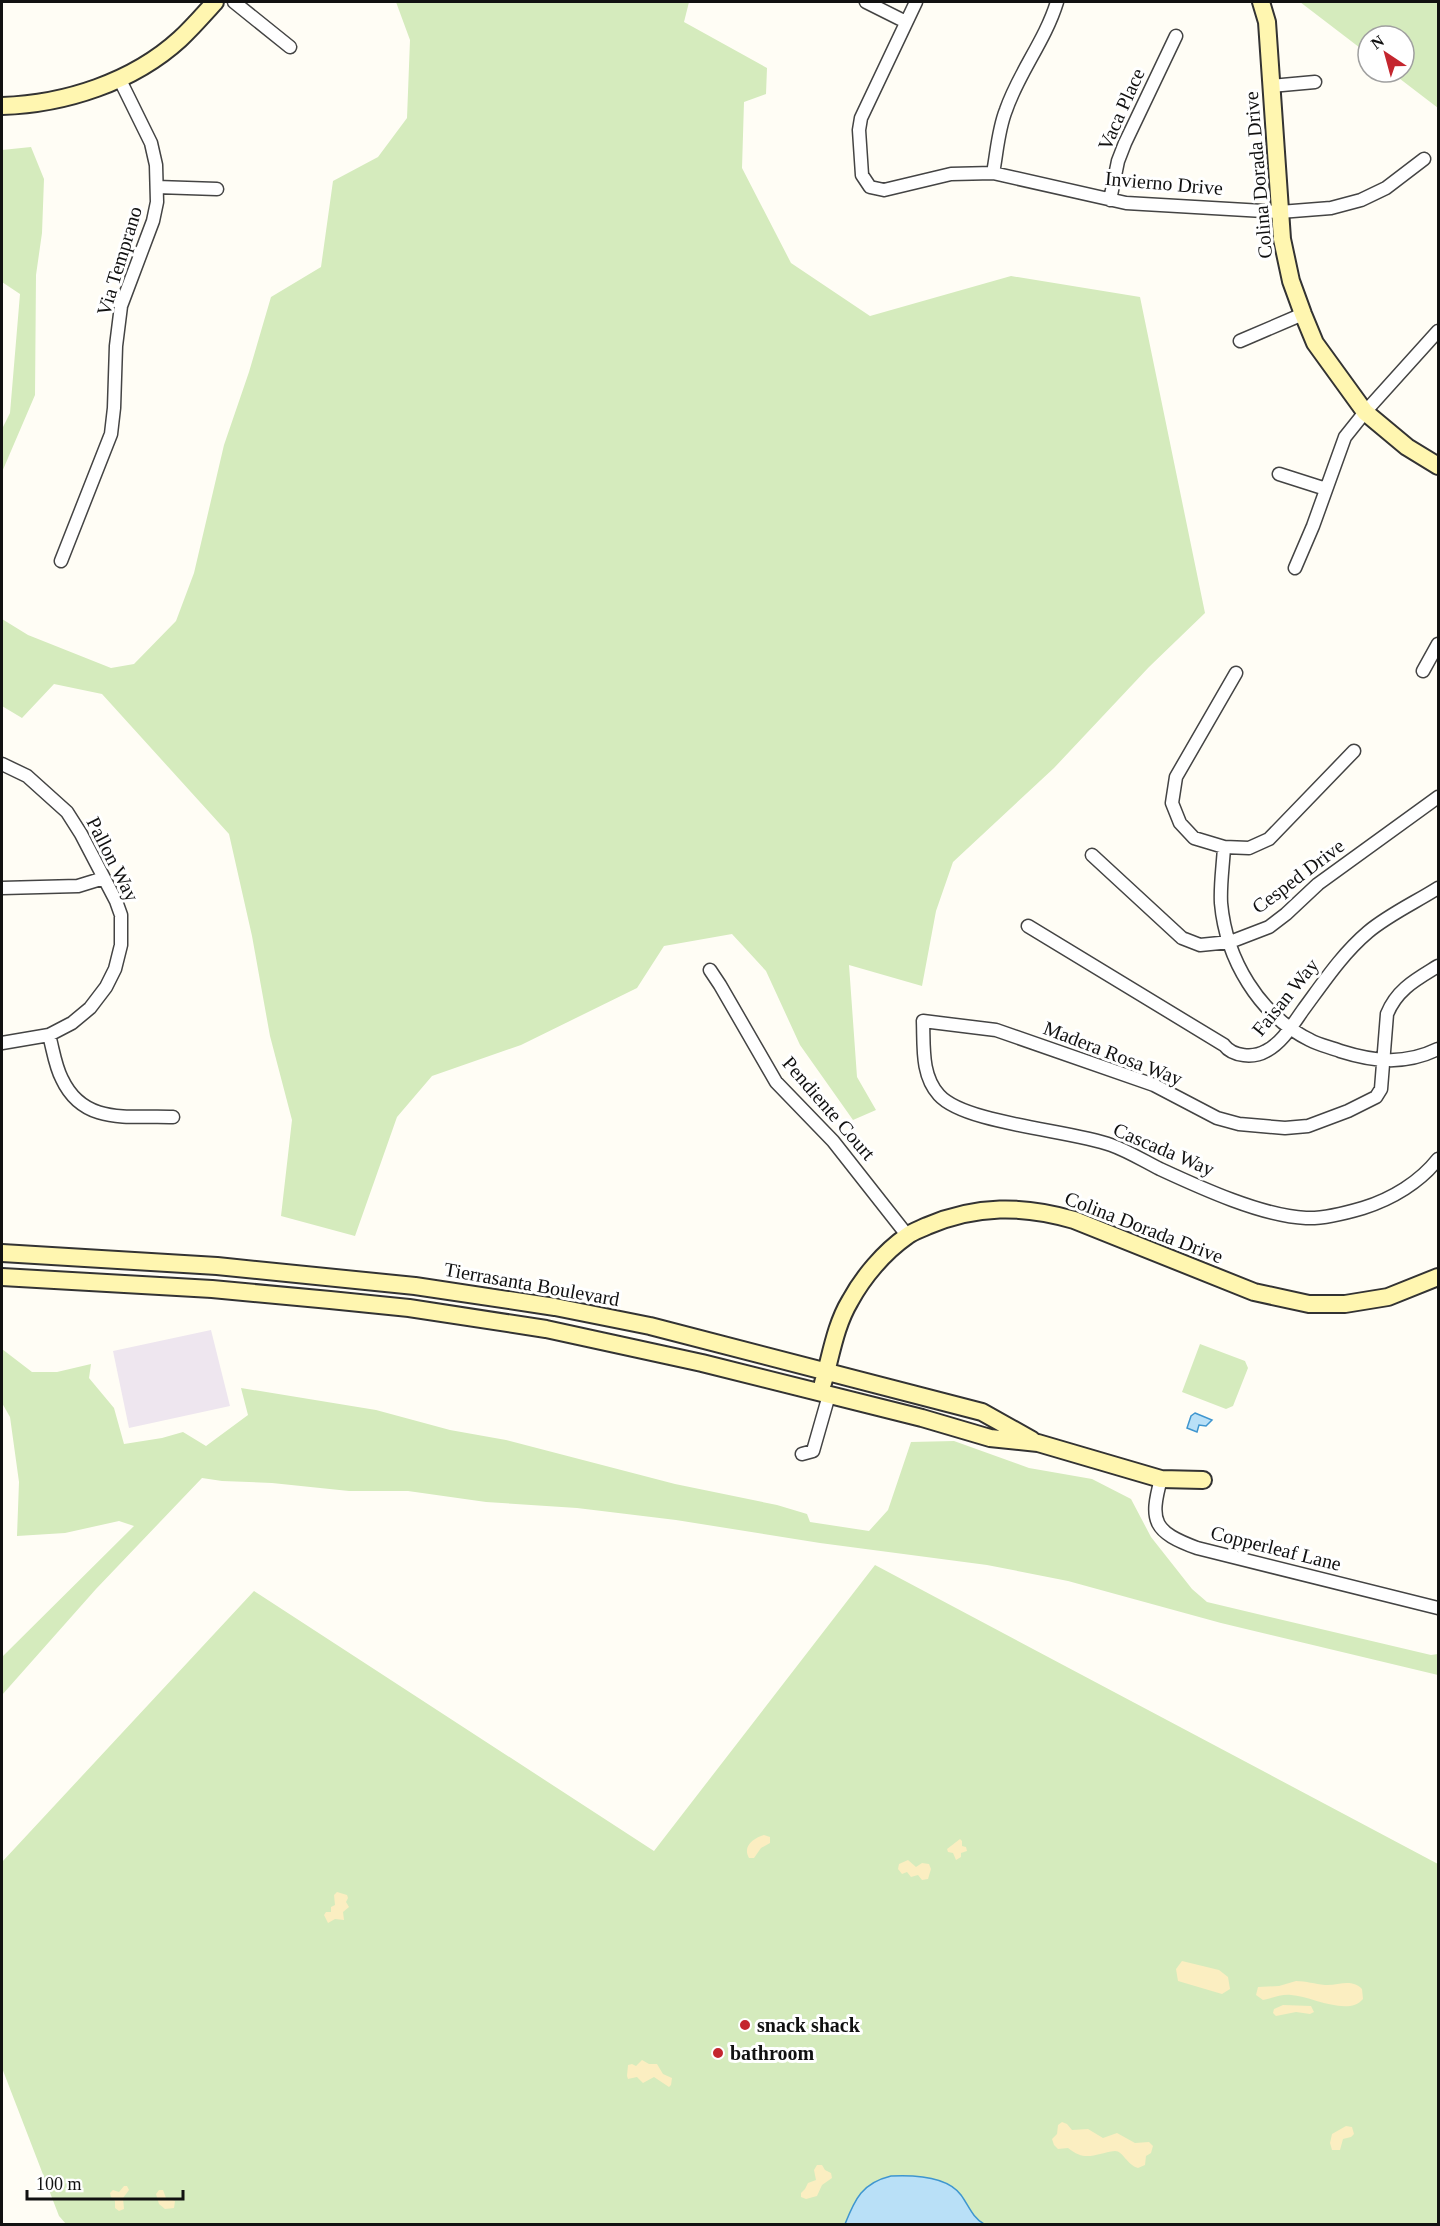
<svg xmlns="http://www.w3.org/2000/svg" width="1440" height="2226" font-family="Georgia,serif">
<style>
.industrial{fill:#eee6ef}
.green{fill:#d5ebbd}
.sand{fill:#fbeec1}
.water{fill:#b9e0f7;stroke:#3f96cf;stroke-width:1.5}
.lines{fill:none;stroke-linecap:round;stroke-linejoin:round}
.street-casing{stroke:#444;stroke-width:15}
.secondary-casing{stroke:#333;stroke-width:20}
.street{stroke:#fff;stroke-width:12}
.secondary{stroke:#fff6b0;stroke-width:16}
.poi-dot{fill:#c4262e;stroke:#fff;stroke-width:2}
.labels{text-anchor:middle;dominant-baseline:central;stroke-width:6;stroke-linejoin:round;paint-order:stroke}
.street-label{font-size:20px;fill:#111;stroke:#fff}
.poi-label{font-size:20px;font-weight:bold;fill:#111;stroke:#fff;text-anchor:start}
</style>
<rect width="100%" height="100%" fill="#fffdf5"/>
<path class="industrial" d="M211,1330l19,76 -101,22 -16,-77z"/>
<path class="green" d="M396,2h293l-5,20 83,46 -1,26 -22,8 -2,66 49,95 79,53 141,-40 129,21 65,316 -56,54 -95,101 -101,94 -17,49 -14,75 -73,-21 8,112 19,33 -23,10 -53,-75 -34,-74 -34,-37 -68,12 -27,42 -116,57 -89,31 -35,41 -42,119 -74,-20 11,-96 -22,-84 -18,-100 -23,-102 -127,-140 -48,-10 -32,34 -20,-12v-87l26,16 83,33 23,-4 42,-43 18,-48 30,-128 25,-73 22,-75 50,-30 12,-86 45,-24 29,-39 3,-78z
M1300,2h138v106l-47,-36h13v-36h-36v18z
M31,147l13,32 -2,54 -6,42 -1,120 -33,77v-43l8,-16 10,-119 -18,-12v-132z
M1200,1344l45,17 3,7 -15,38 -7,3 -44,-17z
M2,1349l30,23h25l34,-8 -2,14 25,30 10,36 38,-6 21,-6 23,14 42,-31 -7,-27 135,22 74,20 56,10 169,44 102,21 30,9 3,8 59,9 19,-21 23,-68 43,-1 75,27 63,11 39,20 20,38 41,52 15,13 224,53 7,-1v21l-217,-52 -153,-42 -81,-16 -167,-22 -144,-23 -99,-12 -91,-6 -78,-11h-59l-77,-8 -50,-2 -20,-3 -106,111 -94,106v-38l132,-131 -15,-5 -54,12 -48,3 2,-54 -9,-65 -8,-14z
M875,1565l563,299v360h-1372l-7,-8 -57,-148v-206l252,-271 400,260z"/>
<path class="sand" d="M764,1835l6,2v6l-9,5 -7,10h-5c-7,-12 5,-20 15,-23z
M960,1839l2,2v5l4,1 1,4 -6,2v4l-5,3 -3,-7 -5,-1 -1,-3z
M908,1860l8,7 6,-4 7,1 2,5 -3,10 -6,1 -4,-5 -7,2 -4,-5 -5,2 -4,-5 1,-5z
M337,1892l10,3 1,3 -2,4 3,5 -6,5 1,8 -9,-1 -7,4 -4,-8 2,-3h5v-5l4,-2 -1,-10z
M1182,1961l37,9 9,7 2,12 -8,5 -44,-13 -2,-12z
M1296,1981c10,0 19,3 29,4 13,1 26,-7 37,4l1,10c-15,18 -52,-3 -72,-4 -9,-1 -19,3 -28,5l-7,-5 2,-8 21,-1z
M1283,2005l28,1 3,6 -4,2 -14,-2 -20,4 -3,-3 1,-4z
M642,2060l7,4h8l6,10 9,4 -1,7 -2,2 -15,-10 -11,6 -6,-6 -9,2 -1,-3 1,-11 4,-1 4,2z
M1062,2122l5,2 5,6 16,-1 15,9 14,-5 18,10 14,-1 4,4 -2,7 -5,3 -1,9 -7,3c-11,-3 -15,-17 -23,-17 -19,2 -29,12 -47,-3l-10,1 -4,-4 -2,-6 5,-5 1,-9z
M1346,2126l6,1 2,7 -3,3 -8,2 -3,11h-8l-2,-7 2,-9z
M817,2165h5l3,5 6,3 1,5 -10,7 -5,11 -11,3 -5,-2v-4l4,-4 3,-6 8,-3 -2,-10z
M124,2186h3l2,4 -6,8 1,11 -5,2 -4,-3v-7l-4,-4 -1,-4 3,-3 6,2z
M159,2190h4l3,8 9,3 -1,7 -9,1 -6,-5 -3,-10z"/>
<path class="water" d="M1195,1413l17,7 -6,6 -7,-1 -2,7 -10,-4 4,-12z
M891,2176c21,-1 56,0 70,19 8,11 11,22 23,29h-139c10,-25 17,-41 46,-48z"/>
<g class="lines">
<g class="street-casing">
<path id="street" d="M234,2l56,45
M866,2l40,20
M916,2l-55,116 -2,12 3,45 8,12 14,3 67,-16 42,-1 133,30 154,9 51,-4 30,-8 25,-12 38,-29
M1271,86l44,-4
M993,173c4,-21 5,-43 13,-63 13,-38 39,-69 51,-108
M157,187l60,2
M1110,200l8,-39 7,-18 51,-107
M1240,341l63,-27
M1279,474l47,15
M61,561l50,-127 3,-26 2,-62 5,-40 32,-85 4,-19 -1,-37 -5,-22 -32,-65
M1295,568l18,-42 32,-89 20,-25 73,-81
M1423,671l15,-27
M1236,673l-60,104 -4,26 8,20 14,15 30,9 25,1 20,-9 85,-88
M2,764l25,12 40,36 14,22 35,67 5,14v30l-6,24 -9,18 -16,21 -18,15 -23,12 -47,8
M1224,847c-1,19 -4,38 -3,56 5,56 38,112 89,137 9,5 20,7 30,11 35,11 65,14 98,-2
M1092,855l90,83 18,7 30,-3 39,-15 17,-13 32,-30 120,-87
M2,888l76,-2 26,-8
M1028,926l196,119c9,12 30,13 42,6 16,-8 27,-27 37,-41 20,-27 39,-56 65,-78 20,-17 48,-30 70,-44
M1438,966c-21,13 -41,23 -51,48l-6,75 -5,8 -28,14 -40,15 -23,2 -46,-4 -22,-6 -63,-33 -158,-55 -73,-9c1,26 -2,54 16,74 26,29 132,35 172,50 17,6 33,16 49,24 41,19 102,47 146,49 18,1 40,-5 57,-10 29,-9 57,-26 75,-49
M710,970l10,15 56,97 57,59 74,94
M49,1035c4,14 6,31 13,44 22,47 67,36 111,38
M802,1454l11,-3 16,-56
M1161,1479c-12,43 -7,53 36,69l241,60"/>
</g>
<g class="secondary-casing">
<path id="secondary" d="M1261,2l6,20 15,217 9,42 12,33 12,29 50,69 42,35 31,19
M2,106c63,-2 131,-24 178,-67 13,-12 24,-25 35,-37
M2,1253l215,13 198,20 140,21 95,19 332,86 50,28
M2,1277l210,12 118,11 79,8 137,21 156,34 220,55 68,20 48,5 123,36 42,1
M823,1383c8,-27 12,-57 27,-82 13,-24 34,-49 57,-65 5,-4 14,-7 20,-10 49,-21 96,-21 147,-6l180,72 55,12h36l43,-7 50,-20"/>
</g>
<use href="#street" class="street"/>
<use href="#secondary" class="secondary"/>
</g>
<g class="poi-dot">
<circle cx="745" cy="2025" r="6"/>
<circle cx="718" cy="2053" r="6"/>
</g>
<g class="labels">
<g class="street-label">
<text transform="translate(1121 109) rotate(-66)">Vaca Place</text>
<text transform="translate(1258 175) rotate(-95)">Colina Dorada Drive</text>
<text transform="translate(1164 183) rotate(5)">Invierno Drive</text>
<text transform="translate(119 261) rotate(-73)">Via Temprano</text>
<text transform="translate(113 859) rotate(63)">Pallon Way</text>
<text transform="translate(1298 876) rotate(-37)">Cesped Drive</text>
<text transform="translate(1285 997) rotate(-51)">Faisan Way</text>
<text transform="translate(1113 1053) rotate(21)">Madera Rosa Way</text>
<text transform="translate(829 1108) rotate(49)">Pendiente Court</text>
<text transform="translate(1164 1149) rotate(23)">Cascada Way</text>
<text transform="translate(1144 1227) rotate(21)">Colina Dorada Drive</text>
<text transform="translate(532 1284) rotate(10)">Tierrasanta Boulevard</text>
<text transform="translate(1276 1548) rotate(14)">Copperleaf Lane</text>
</g>
<g class="poi-label">
<text x="757" y="2025">snack shack</text>
<text x="730" y="2053">bathroom</text>
</g>
</g>
<rect width="1440" height="2226" fill="none" stroke="#111111" stroke-width="6"/>
<g transform="translate(1386 54) rotate(324)"><circle r="28" fill="#ffffff" stroke="#a0a0a0" stroke-width="1.5"/>
<path d="M0-4.5L10 22L0 15L-10 22Z" fill="#c4262e"/>
<text y="-9" font-size="16" font-weight="bold" text-anchor="middle" fill="#111111">N</text>
</g>
<path d="M27 2190v9h156v-9" fill="none" stroke="#111111" stroke-width="3"/>
<text x="36" y="2190" font-size="18" fill="#111111" stroke="#ffffff" stroke-width="4.5" paint-order="stroke">100 m</text>
</svg>
